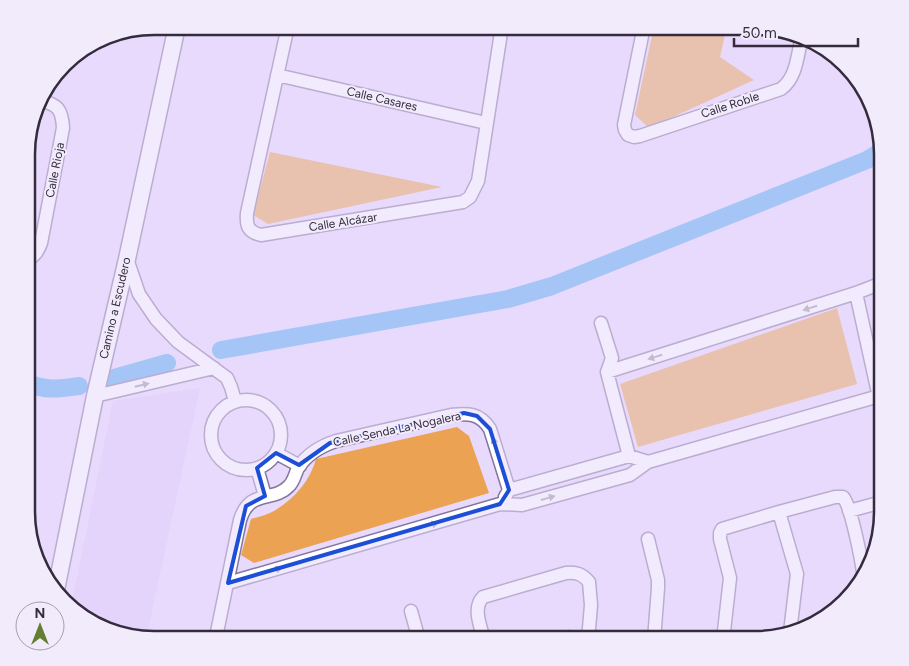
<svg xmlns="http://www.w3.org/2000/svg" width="909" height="666" font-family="Figtree,sans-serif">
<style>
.built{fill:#e0cafb}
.green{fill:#eca253}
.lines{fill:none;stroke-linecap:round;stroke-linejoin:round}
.canal{stroke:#52aaef;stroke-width:18}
.minor-casing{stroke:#86759c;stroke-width:15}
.tertiary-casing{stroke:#86759c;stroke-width:19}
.minor{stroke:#fff;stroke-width:12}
.tertiary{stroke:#fff;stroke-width:16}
.oneway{fill:#9a969e}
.marked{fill:none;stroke:#1d4ed8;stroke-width:4;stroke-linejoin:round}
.labels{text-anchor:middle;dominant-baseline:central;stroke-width:4;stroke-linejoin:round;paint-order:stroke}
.street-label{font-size:12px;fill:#342c3d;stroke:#f2ebfc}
.rim{fill:none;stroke:#342c3d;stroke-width:2.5}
</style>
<rect width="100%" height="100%" fill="#e8dafc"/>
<path class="built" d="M200,388l-54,251 -70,-26 -5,-6 42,-206z"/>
<path class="green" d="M654,26h73l-7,31 34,23 -105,48 -14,-13z
M270,152l172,35 -174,37 -15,-9z
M837,308l20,76 -219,63 -18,-63z
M457,427l12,9 20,57 -235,70 -13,-8 10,-36c7,-2 16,-4 23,-8 20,-12 36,-30 42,-52z
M570,629l-1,11h-38z"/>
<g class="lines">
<path class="canal" d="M221,350l287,-51 44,-13 315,-126 15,-9
M111,379l56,-16
M27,383c21,8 31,6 52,3"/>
<g class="minor-casing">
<path id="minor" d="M288,26l-41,187c-1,13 1,19 14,22l202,-33 7,-5 8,-16 24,-155
M644,26l-20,99 1,5 3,5 6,2 6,-1 141,-47c15,-11 16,-31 20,-48
M277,75l209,48
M127,259l12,35 17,25 22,23 49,36 4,9 4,14
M27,260c8,-4 11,-9 14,-17l22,-115c-1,-19 -5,-23 -23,-28
M856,293l26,118
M601,323l11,35 -5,14 22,84
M607,372l249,-79 26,-10
M95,396l119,-28
M211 435a35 35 0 1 1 70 0a35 35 0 1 1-70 0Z
M276,453l24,13
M257,468l8,28
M505,497l4,-7 120,-34 19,6
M849,511l33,-9
M779,512l18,62 -7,58
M648,539l10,41v8l-4,52
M228,583l272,-79 22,1 108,-30 18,-13 231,-66
M411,611l8,29
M216,637l24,-117c10,-32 33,-17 49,-34 5,-5 6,-12 9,-18 9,-14 23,-22 38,-27l115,-26c17,-2 29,-2 39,14l19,61
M335,640l5,-2 8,2
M484,640c-3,-13 -12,-32 -1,-43l83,-24c11,-1 16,1 23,9l2,23 -3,35
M723,640l7,-62 -10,-39v-6l2,-4 57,-17 56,-15h8c8,9 18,61 20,75"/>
</g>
<g class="tertiary-casing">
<path id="tertiary" d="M56,590l39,-194 32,-137 50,-233"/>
</g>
<use href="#minor" class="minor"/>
<use href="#tertiary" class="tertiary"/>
</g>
<defs><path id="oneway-solid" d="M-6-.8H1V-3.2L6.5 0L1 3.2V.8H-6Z" transform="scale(1.25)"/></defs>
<g class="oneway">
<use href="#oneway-solid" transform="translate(810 308) rotate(163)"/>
<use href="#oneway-solid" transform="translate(655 357) rotate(163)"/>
<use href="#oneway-solid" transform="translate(142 385) rotate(-13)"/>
<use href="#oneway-solid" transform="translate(495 444) rotate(-107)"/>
<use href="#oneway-solid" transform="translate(548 498) rotate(-16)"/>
<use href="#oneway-solid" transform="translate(431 525) rotate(-16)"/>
<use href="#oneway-solid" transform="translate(275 570) rotate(-16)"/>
</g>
<path d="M0 0H909V666H0ZM464,413l13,3 13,13 19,61 -9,14 -272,79 18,-77 19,-10 -8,-28 19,-15 23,12 31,-22z" fill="#e8dafc" fill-opacity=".55" fill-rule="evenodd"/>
<path class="marked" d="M464,413l13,3 13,13 19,61 -9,14 -272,79 18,-77 19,-10 -8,-28 19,-15 23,12 31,-22z"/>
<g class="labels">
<g class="street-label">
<text transform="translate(382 99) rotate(13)">Calle Casares</text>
<text transform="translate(730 105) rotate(-18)">Calle Roble</text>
<text transform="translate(55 170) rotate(-79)">Calle Rioja</text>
<text transform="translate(343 222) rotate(-9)">Calle Alcázar</text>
<text transform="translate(115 308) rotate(-77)">Camino a Escudero</text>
<text transform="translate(397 429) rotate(-12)">Calle Senda La Nogalera</text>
</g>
</g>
<path d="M0 0H909V666H0ZM154 35H755A119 119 0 0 1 874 154V512A119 119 0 0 1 755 631H154A119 119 0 0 1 35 512V154A119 119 0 0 1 154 35Z" fill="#f2ebfc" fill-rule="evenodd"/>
<path class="rim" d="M154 35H755A119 119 0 0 1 874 154V512A119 119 0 0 1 755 631H154A119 119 0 0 1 35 512V154A119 119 0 0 1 154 35Z"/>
<g transform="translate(40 626)"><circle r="24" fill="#f2ebfc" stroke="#a69fb0"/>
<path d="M0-4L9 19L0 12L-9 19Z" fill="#657e31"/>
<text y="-8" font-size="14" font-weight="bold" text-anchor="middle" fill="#342c3d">N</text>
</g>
<path d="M734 38v8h124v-8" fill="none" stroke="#342c3d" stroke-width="2.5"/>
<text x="742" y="38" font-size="15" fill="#342c3d" stroke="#f2ebfc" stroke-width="4" paint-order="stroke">50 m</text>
</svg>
